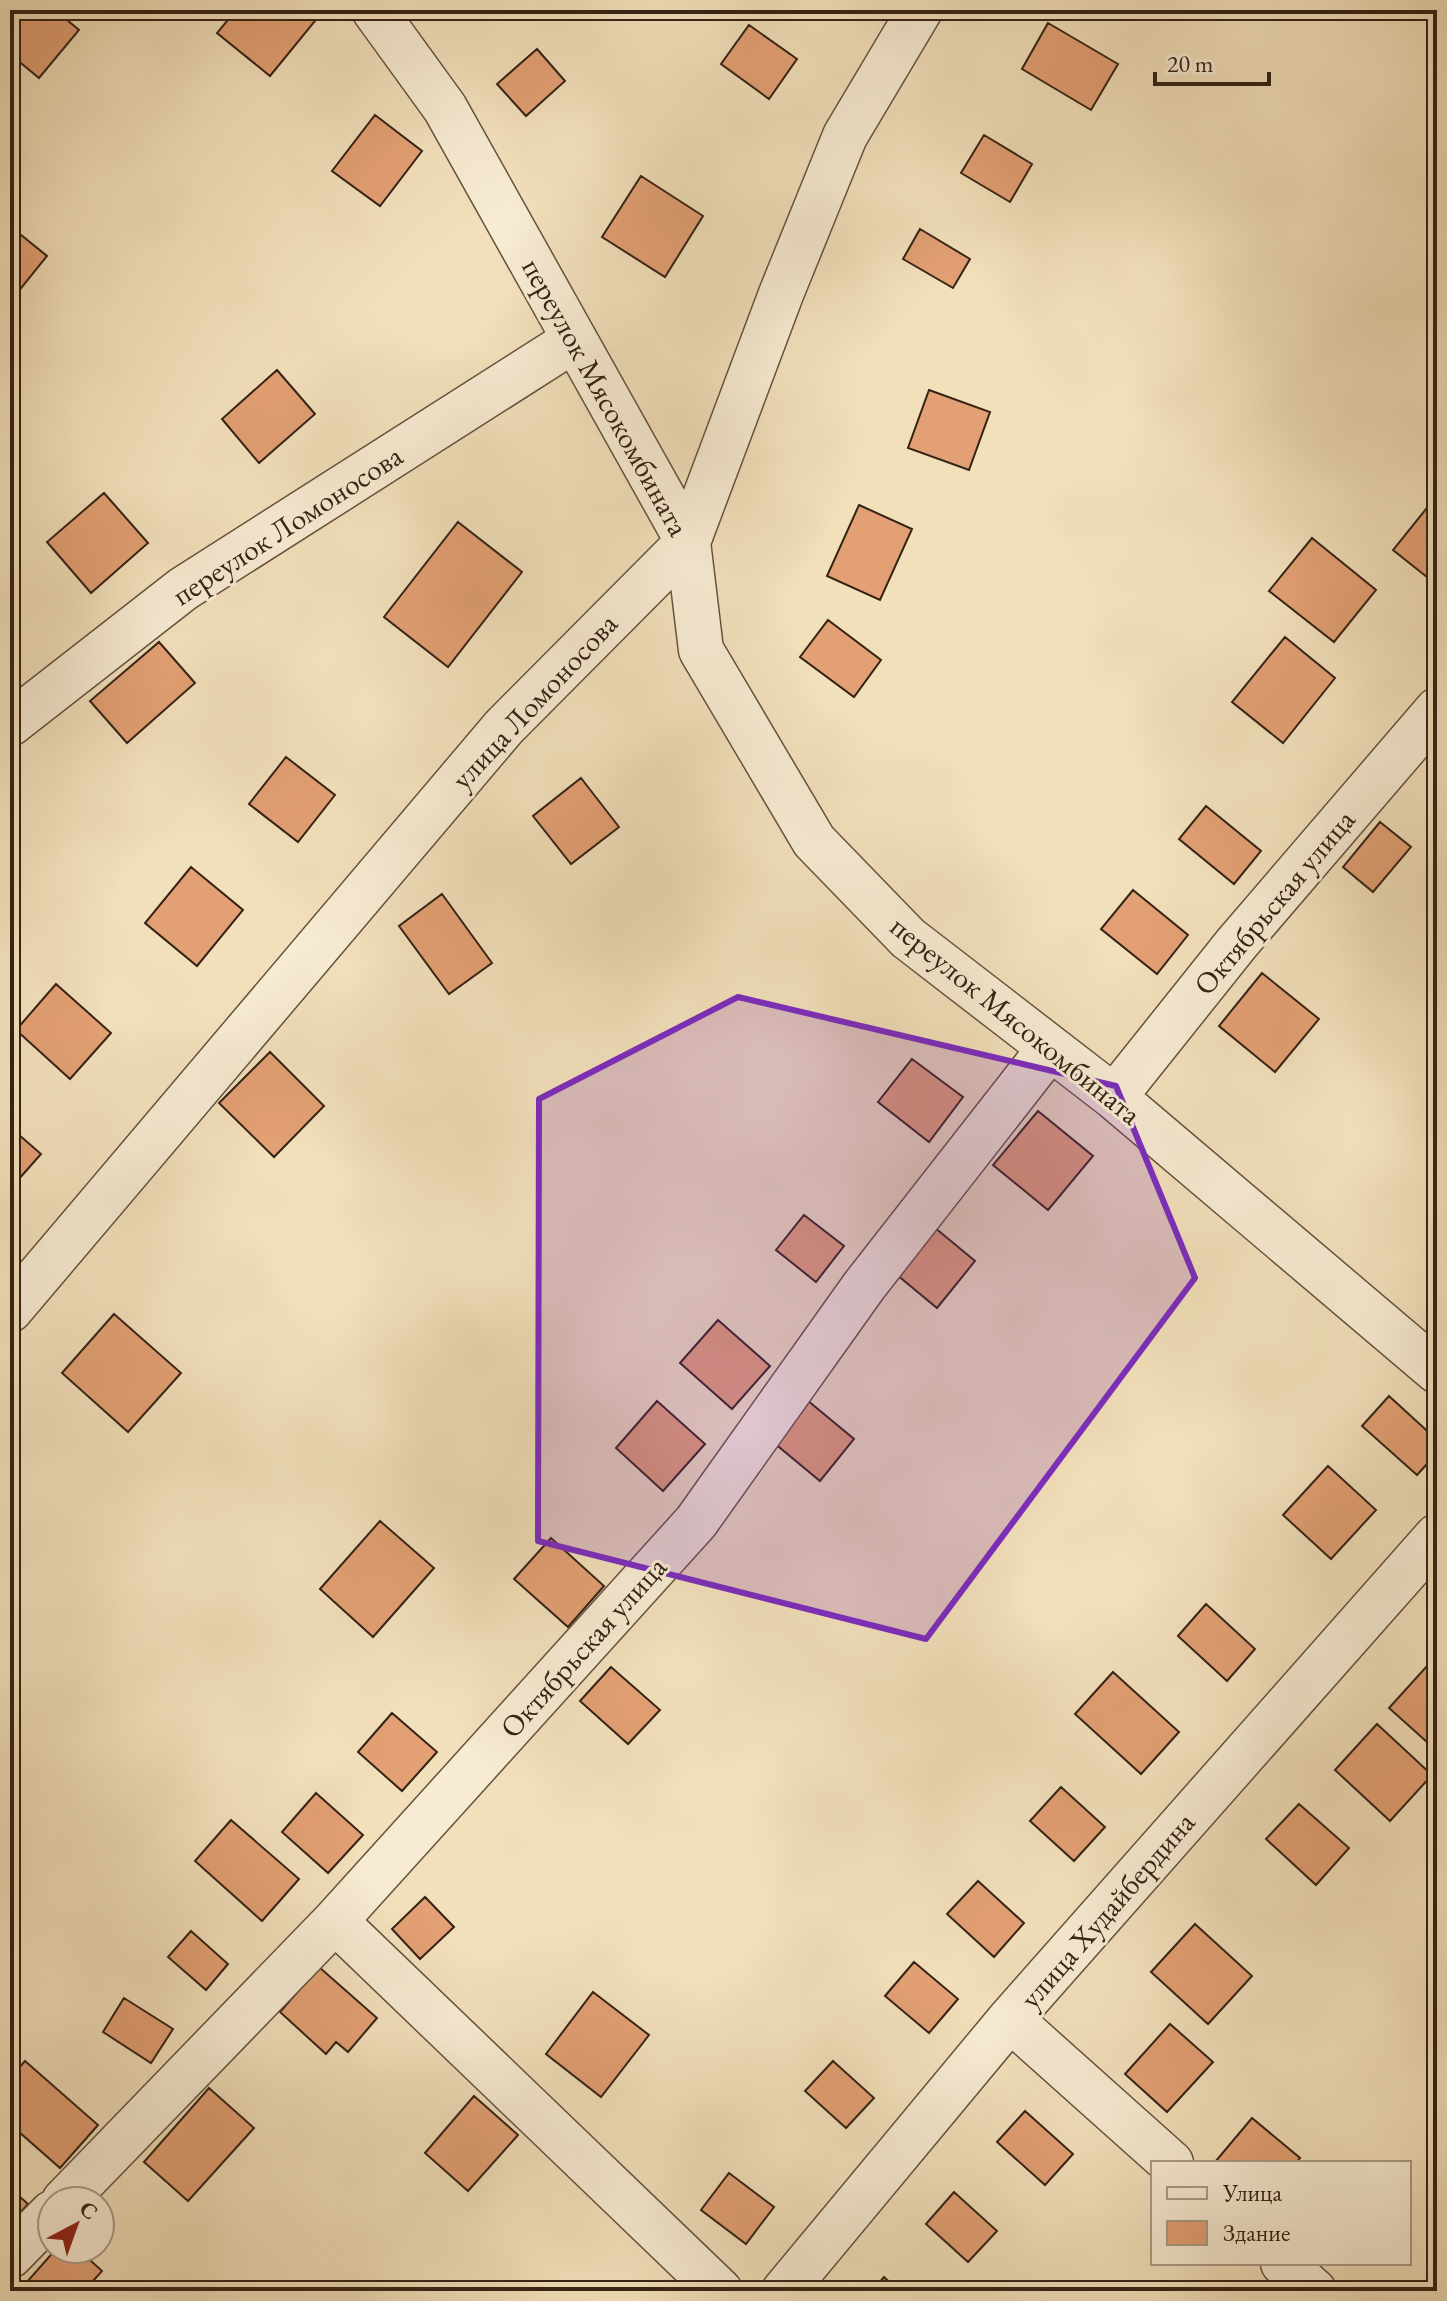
<svg xmlns="http://www.w3.org/2000/svg" width="1447" height="2301" font-family="'EB Garamond',serif">
<style>
.building{fill:#e3a074;stroke:#342215;stroke-width:2}
.lines{fill:none;stroke-linecap:round;stroke-linejoin:round}
.minor-casing{stroke:#64523e;stroke-width:47}
.minor{stroke:#f7ebd3;stroke-width:44}
.marked{fill:#7b2cbf;fill-opacity:0.2;stroke:#7b2cbf;stroke-width:6;stroke-linejoin:round}
.labels{text-anchor:middle;dominant-baseline:central;stroke-width:6;stroke-linejoin:round;paint-order:stroke}
.street-label{font-size:30px;fill:#342215;stroke:#f7ebd3}
</style>
<rect width="100%" height="100%" fill="#f2e0bb"/>
<filter id="stains"><feTurbulence type="fractalNoise" baseFrequency=".0025" numOctaves="4"/><feColorMatrix values="0 0 0 0 .2 0 0 0 0 .09 0 0 0 0 .02 0 0 0 .5 -.17"/></filter>
<radialGradient id="worn" r=".72"><stop offset=".6" stop-color="#630" stop-opacity="0"/><stop offset="1" stop-color="#630" stop-opacity=".3"/></radialGradient>
<path class="building" d="M10,10h45l24,20 -40,48 -29,-24z
M236,10h65l14,11 -45,55 -53,-43z
M1048,23l70,41 -27,46 -69,-41z
M749,25l48,34 -28,40 -48,-35z
M537,49l28,32 -39,35 -29,-32z
M375,115l47,36 -42,55 -48,-35z
M984,135l48,29 -22,38 -49,-29z
M641,176l62,40 -38,61 -63,-40z
M10,226l37,30 -37,46z
M920,229l50,30 -17,29 -50,-29z
M277,370l38,44 -56,49 -37,-44z
M929,390l61,22 -21,58 -61,-22z
M104,493l44,50 -57,50 -44,-51z
M859,505l53,24 -32,71 -53,-24z
M1426,509l11,9v67l-44,-35z
M458,522l64,50 -74,95 -64,-50z
M1312,538l64,52 -42,52 -65,-51z
M828,620l53,40 -27,37 -54,-40z
M1285,637l50,41 -52,65 -51,-41z
M159,642l36,41 -68,60 -37,-42z
M286,757l49,38 -37,47 -49,-38z
M581,778l38,49 -48,37 -38,-48z
M1206,806l55,45 -27,33 -55,-45z
M1380,822l31,25 -38,45 -30,-25z
M191,867l52,43 -46,56 -52,-43z
M1133,890l55,45 -31,39 -56,-45z
M442,894l50,69 -43,31 -50,-68z
M1262,973l57,46 -44,53 -56,-46z
M56,984l55,49 -41,46 -54,-49z
M270,1052l54,54 -50,51 -55,-54z
M912,1059l51,38 -34,45 -51,-40z
M1038,1111l55,45 -45,54 -55,-45z
M10,1127l31,27 -31,35z
M804,1215l40,31 -28,36 -40,-32z
M934,1227l41,34 -38,47 -41,-34z
M114,1314l67,59 -53,59 -66,-59z
M718,1320l52,46 -38,43 -52,-46z
M1389,1396l48,44v13l-20,22 -55,-49z
M807,1400l47,39 -34,42 -47,-39z
M657,1401l48,43 -42,47 -47,-43z
M1328,1466l48,44 -45,49 -48,-44z
M380,1521l54,47 -61,69 -53,-48z
M551,1538l53,48 -36,41 -54,-48z
M1206,1604l49,45 -28,32 -49,-45z
M1437,1655v96l-48,-43z
M611,1667l49,43 -32,34 -48,-43z
M1113,1672l66,60 -38,42 -66,-60z
M392,1713l45,39 -35,39 -44,-39z
M1377,1724l55,51 -42,46 -55,-51z
M1061,1787l44,40 -31,34 -44,-40z
M316,1793l47,42 -35,38 -46,-41z
M1299,1804l50,44 -33,37 -50,-46z
M231,1820l68,59 -37,42 -67,-60z
M978,1881l46,42 -30,34 -47,-43z
M425,1897l29,30 -34,32 -28,-30z
M1195,1924l57,52 -44,48 -57,-52z
M191,1931l37,33 -22,26 -38,-33z
M914,1962l44,37 -29,34 -44,-37z
M319,1967l58,51 -29,34 -12,-10 -10,12 -46,-42z
M593,1992l56,43 -48,62 -55,-43z
M124,1998l49,31 -22,34 -48,-31z
M1170,2024l43,38 -46,50 -42,-38z
M25,2061l73,64 -38,43 -50,-44v-46z
M833,2061l41,37 -28,30 -41,-37z
M209,2088l45,40 -66,73 -44,-39z
M474,2096l44,39 -50,56 -43,-38z
M1025,2111l48,43 -28,31 -48,-43z
M1252,2118l48,40 -4,5 -81,-1z
M729,2173l45,34 -28,37 -45,-34z
M10,2188l18,16 -18,20z
M954,2192l43,39 -29,31 -42,-38z
M56,2249h22l24,22 -18,20h-65z
M884,2277l15,14h-27z"/>
<g class="lines">
<g class="minor-casing">
<path id="minor" d="M374,10l71,98 243,434 13,108 113,191 94,97 206,159 323,274
M10,724l173,-135 391,-249
M1114,1097l123,-154 200,-233
M10,1310l494,-583 184,-185 93,-248 64,-158 75,-126
M335,1921l385,370
M1010,2019l161,144
M64,2201l271,-280 361,-399 168,-236 186,-238
M10,2256l42,-43
M1283,2263l31,28
M784,2291l226,-272 427,-483"/>
</g>
<use href="#minor" class="minor"/>
</g>
<path class="marked" d="M738,997l378,89 79,192 -269,361 -388,-98 1,-442z"/>
<g class="labels">
<g class="street-label">
<text transform="translate(606 397) rotate(61)">переулок Мясокомбината</text>
<text transform="translate(287 525) rotate(-33)">переулок Ломоносова</text>
<text transform="translate(534 701) rotate(-47)">улица Ломоносова</text>
<text transform="translate(1274 902) rotate(-50)">Октябрьская улица</text>
<text transform="translate(1016 1020) rotate(39)">переулок Мясокомбината</text>
<text transform="translate(583 1647) rotate(-48)">Октябрьская улица</text>
<text transform="translate(1107 1910) rotate(-49)">улица Худайбердина</text>
</g>
</g>
<rect width="1447" height="2301" fill="none" stroke="#f2e0bb" stroke-width="40"/>
<rect x="12" y="12" width="1423" height="2277" fill="none" stroke="#342215" stroke-width="4"/>
<rect x="20" y="20" width="1407" height="2261" fill="none" stroke="#342215" stroke-width="2"/>
<rect x="1151" y="2161" width="260" height="104" fill="#f7ebd3" stroke="#a99b87" stroke-width="2"/>
<rect x="1167" y="2187" width="40" height="12" fill="#f7ebd3" stroke="#a99b87" stroke-width="2"/>
<text x="1223" y="2201" font-size="24" fill="#342215">Улица</text>
<rect x="1167" y="2221" width="40" height="24" fill="#e3a074" stroke="#a99b87" stroke-width="2"/>
<text x="1223" y="2241" font-size="24" fill="#342215">Здание</text>
<g transform="translate(76 2225) rotate(41)"><circle r="38" fill="#f7ebd3" stroke="#a99b87" stroke-width="2"/>
<path d="M0-6L14 30L0 20L-14 30Z" fill="#8f2418"/>
<text y="-12" font-size="22" font-weight="bold" text-anchor="middle" fill="#342215">С</text>
</g>
<path d="M1155 72v12h114v-12" fill="none" stroke="#342215" stroke-width="4"/>
<text x="1167" y="72" font-size="24" fill="#342215" stroke="#f7ebd3" stroke-width="6" paint-order="stroke">20 m</text>
<rect width="100%" height="100%" filter="url(#stains)"/>
<rect width="100%" height="100%" fill="url(#worn)"/>
</svg>
